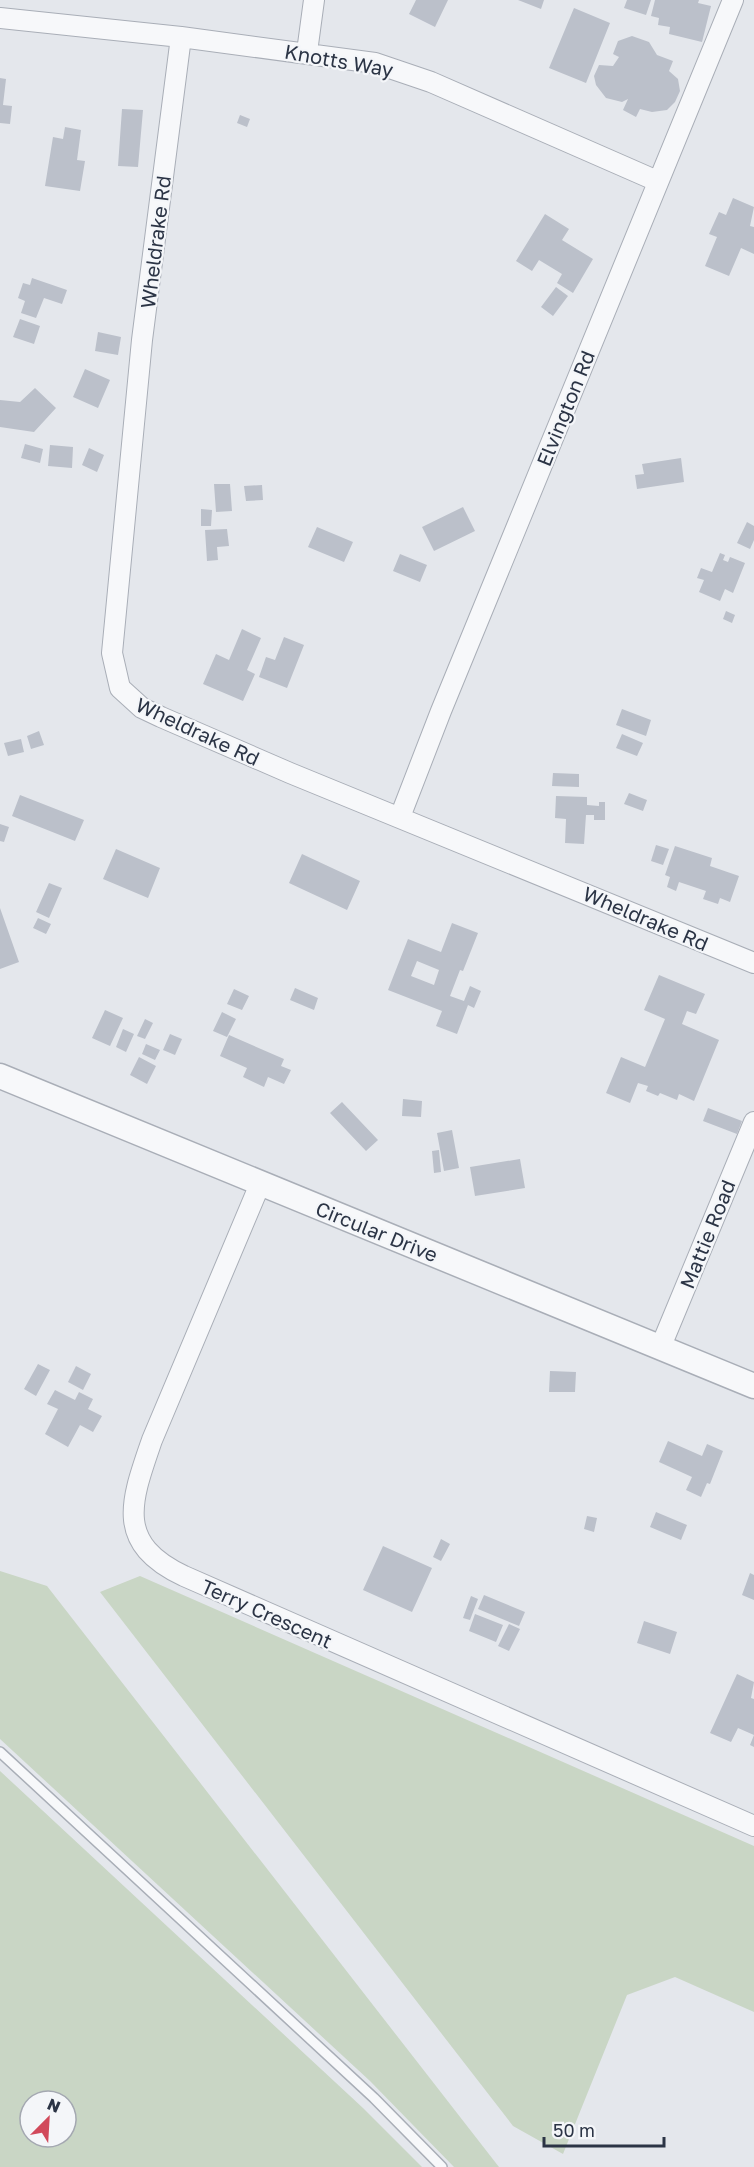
<svg xmlns="http://www.w3.org/2000/svg" width="754" height="2167" viewBox="0 0 754 2167" font-family="'Golos Text',sans-serif">
<rect width="100%" height="100%" fill="#e4e7ec"/>
<!-- green -->
<path fill="#c9d6c5" fill-rule="evenodd" d="M 0,1571 L 47,1586 L 499,2167 L 454,2167 L 370,2081 L 0,1739 Z
M 140,1576 L 754,1846 L 754,2012 L 675,1977 L 627,1995 L 563,2154 L 513,2126 L 100,1592 Z
M 0,1771 L 363,2108 L 422,2167 L 0,2167 ZM 30,2101 L 66,2101 L 66,2137 L 30,2137 Z"/>
<!-- building -->
<path fill="#bbc0ca" fill-rule="evenodd" d="M 416,0 L 448,0 L 435,27 L 409,14 Z
M 518,0 L 544,0 L 541,9 Z
M 627,0 L 651,0 L 646,15 L 624,8 Z
M 655,0 L 699,0 L 698,3 L 711,6 L 702,42 L 669,34 L 670,27 L 658,25 L 659,18 L 651,16 Z
M 574,8 L 610,23 L 586,83 L 549,68 Z
M 632,36 L 649,42 L 657,55 L 673,61 L 669,71 L 678,79 L 680,91 L 675,102 L 667,110 L 652,112 L 640,109 L 636,117 L 623,110 L 628,99 L 622,102 L 606,98 L 596,85 L 594,76 L 599,65 L 613,66 L 619,57 L 613,54 L 618,41 Z
M 0,78 L 6,79 L 3,105 L 12,106 L 10,124 L 0,123 Z
M 122,109 L 143,110 L 138,167 L 118,166 Z
M 240,115 L 250,119 L 247,127 L 237,123 Z
M 65,127 L 81,130 L 77,160 L 85,161 L 80,191 L 45,186 L 53,137 L 63,139 Z
M 733,198 L 754,207 L 750,226 L 754,227 L 754,254 L 741,248 L 729,276 L 705,266 L 717,237 L 709,234 L 719,212 L 726,215 Z
M 545,214 L 569,229 L 562,240 L 593,259 L 573,293 L 557,283 L 562,274 L 539,260 L 532,271 L 516,261 Z
M 32,278 L 67,290 L 62,304 L 44,298 L 36,318 L 21,313 L 25,301 L 18,298 L 23,283 L 30,285 Z
M 556,287 L 568,296 L 553,316 L 541,307 Z
M 20,319 L 40,326 L 34,344 L 13,337 Z
M 98,332 L 121,337 L 118,355 L 95,351 Z
M 85,369 L 110,380 L 98,408 L 73,397 Z
M 35,388 L 56,408 L 34,432 L 0,427 L 0,400 L 20,402 Z
M 25,444 L 43,449 L 40,463 L 21,458 Z
M 50,445 L 73,447 L 72,468 L 48,466 Z
M 89,448 L 104,455 L 97,472 L 82,465 Z
M 681,458 L 684,482 L 637,489 L 635,475 L 644,474 L 642,464 Z
M 214,484 L 230,484 L 232,511 L 216,512 Z
M 262,485 L 263,500 L 246,501 L 244,486 Z
M 463,507 L 475,531 L 434,551 L 422,527 Z
M 201,509 L 212,510 L 211,526 L 201,526 Z
M 747,522 L 754,526 L 754,540 L 750,549 L 737,543 Z
M 317,527 L 353,542 L 344,562 L 308,547 Z
M 227,529 L 229,546 L 217,547 L 218,560 L 207,561 L 205,530 Z
M 720,553 L 725,555 L 723,560 L 728,562 L 730,557 L 745,563 L 733,593 L 725,589 L 720,601 L 699,592 L 704,580 L 697,578 L 701,568 L 712,572 Z
M 400,554 L 427,565 L 420,582 L 393,571 Z
M 726,611 L 735,615 L 732,623 L 723,619 Z
M 242,629 L 261,638 L 247,670 L 255,674 L 243,701 L 203,684 L 216,654 L 229,660 Z
M 284,637 L 304,645 L 287,688 L 259,677 L 266,657 L 275,660 Z
M 622,709 L 651,720 L 646,736 L 616,725 Z
M 39,731 L 44,745 L 31,749 L 27,736 Z
M 622,734 L 643,743 L 637,756 L 616,748 Z
M 21,739 L 24,752 L 8,756 L 4,743 Z
M 553,773 L 579,774 L 579,787 L 552,786 Z
M 629,793 L 647,800 L 643,811 L 624,804 Z
M 20,795 L 84,820 L 75,841 L 12,816 Z
M 556,796 L 587,797 L 587,805 L 599,806 L 599,802 L 605,802 L 605,820 L 594,820 L 594,815 L 586,815 L 584,844 L 565,843 L 566,819 L 555,818 Z
M 0,824 L 9,827 L 4,842 L 0,841 Z
M 656,845 L 669,849 L 663,865 L 651,861 Z
M 675,846 L 712,858 L 710,866 L 739,876 L 730,902 L 720,898 L 718,904 L 703,899 L 706,891 L 679,882 L 676,891 L 667,887 L 670,877 L 665,875 Z
M 116,849 L 160,868 L 148,898 L 103,879 Z
M 302,854 L 360,881 L 347,910 L 289,883 Z
M 49,883 L 62,888 L 49,918 L 36,912 Z
M 0,908 L 19,962 L 0,969 Z
M 38,918 L 51,924 L 46,934 L 33,928 Z
M 452,923 L 478,933 L 463,971 L 460,970 L 450,996 L 464,1001 L 470,986 L 481,991 L 474,1008 L 468,1005 L 457,1034 L 436,1026 L 442,1011 L 388,990 L 408,939 L 441,952 ZM 417,961 L 439,970 L 434,985 L 411,976 Z
M 659,975 L 705,994 L 696,1014 L 687,1011 L 682,1024 L 719,1040 L 694,1101 L 679,1094 L 677,1100 L 660,1093 L 658,1096 L 646,1091 L 648,1086 L 638,1083 L 630,1103 L 606,1093 L 621,1057 L 645,1067 L 665,1019 L 644,1010 Z
M 295,988 L 318,998 L 314,1010 L 290,1000 Z
M 234,989 L 249,996 L 242,1010 L 227,1004 Z
M 105,1010 L 123,1018 L 110,1046 L 92,1038 Z
M 222,1012 L 236,1019 L 227,1037 L 213,1031 Z
M 145,1019 L 153,1023 L 145,1039 L 137,1036 Z
M 123,1029 L 134,1034 L 126,1052 L 116,1047 Z
M 170,1034 L 182,1039 L 175,1055 L 163,1050 Z
M 229,1035 L 284,1059 L 281,1066 L 291,1070 L 284,1084 L 268,1077 L 264,1087 L 243,1077 L 247,1068 L 220,1056 Z
M 146,1044 L 160,1050 L 155,1060 L 142,1054 Z
M 139,1057 L 156,1066 L 147,1084 L 130,1075 Z
M 403,1099 L 422,1101 L 421,1117 L 402,1116 Z
M 342,1102 L 378,1140 L 366,1151 L 330,1113 Z
M 708,1108 L 742,1121 L 737,1134 L 703,1121 Z
M 452,1130 L 459,1168 L 444,1171 L 437,1133 Z
M 439,1150 L 441,1172 L 434,1173 L 432,1151 Z
M 520,1159 L 525,1188 L 475,1196 L 470,1167 Z
M 38,1364 L 50,1370 L 36,1396 L 24,1389 Z
M 76,1366 L 91,1374 L 83,1390 L 68,1382 Z
M 550,1371 L 576,1372 L 575,1392 L 549,1392 Z
M 55,1390 L 75,1400 L 79,1392 L 93,1399 L 88,1409 L 102,1416 L 93,1432 L 80,1425 L 68,1447 L 45,1434 L 58,1409 L 47,1404 Z
M 668,1441 L 702,1456 L 707,1444 L 723,1451 L 710,1484 L 707,1483 L 701,1497 L 686,1490 L 692,1477 L 659,1462 Z
M 656,1512 L 687,1525 L 681,1540 L 650,1527 Z
M 587,1516 L 597,1518 L 594,1532 L 584,1529 Z
M 441,1539 L 450,1544 L 441,1561 L 433,1557 Z
M 383,1546 L 432,1568 L 412,1612 L 363,1590 Z
M 750,1573 L 754,1575 L 754,1600 L 742,1595 Z
M 484,1595 L 525,1612 L 519,1626 L 478,1609 Z
M 471,1596 L 478,1599 L 470,1620 L 463,1618 Z
M 475,1614 L 503,1625 L 496,1642 L 469,1631 Z
M 644,1621 L 677,1632 L 670,1654 L 637,1643 Z
M 509,1624 L 520,1629 L 509,1651 L 498,1646 Z
M 737,1674 L 754,1682 L 751,1698 L 754,1699 L 754,1747 L 750,1745 L 754,1735 L 738,1728 L 731,1742 L 710,1733 Z"/>
<g fill="none" stroke-linecap="round" stroke-linejoin="round">
<defs>
<path id="service" d="M 0,1752 L 374,2098 L 442,2167"/>
<path id="minor" d="M 0,18 L 181,37 L 375,63 L 431,82 L 657,181
M 181,37 L 142,340 L 112,653 L 120,688 L 142,708 L 161,717 L 290,773 L 754,963
M 307,52 L 314,0
M 400,817 L 441,711 L 733,0
M 260,1184 L 152,1440 C 131,1501 114,1543 184,1576 L 754,1826
M 661,1346 L 754,1122"/>
<path id="tertiary" d="M 0,1076 L 754,1386"/>
</defs>
<!-- service casing -->
<use href="#service" stroke="#a9aeb7" stroke-width="12"/>
<!-- minor casing -->
<use href="#minor" stroke="#a9aeb7" stroke-width="22"/>
<!-- tertiary casing -->
<use href="#tertiary" stroke="#a9aeb7" stroke-width="27"/>
<!-- service -->
<use href="#service" stroke="#f7f8fa" stroke-width="9"/>
<!-- minor -->
<use href="#minor" stroke="#f7f8fa" stroke-width="20"/>
<!-- tertiary -->
<use href="#tertiary" stroke="#f7f8fa" stroke-width="24"/>
</g>
<g text-anchor="middle" dominant-baseline="central" stroke-width="4.5" stroke-linejoin="round" paint-order="stroke">
<!-- street labels -->
<g font-size="20" fill="#2b3445" stroke="#f4f6f9">
<text transform="translate(339 60) rotate(10)">Knotts Way</text>
<text transform="translate(155 242) rotate(-83)">Wheldrake Rd</text>
<text transform="translate(565 408) rotate(-68)">Elvington Rd</text>
<text transform="translate(198 731) rotate(25)">Wheldrake Rd</text>
<text transform="translate(646 918) rotate(23)">Wheldrake Rd</text>
<text transform="translate(377 1231) rotate(22)">Circular Drive</text>
<text transform="translate(707 1234) rotate(-68)">Mattie Road</text>
<text transform="translate(267 1613) rotate(24)">Terry Crescent</text>
</g>
</g>
<!-- north arrow -->
<g transform="translate(48 2119) rotate(24)"><circle r="28" fill="#f4f6f9" stroke="#a4a8b1" stroke-width="1.5"/>
<path d="M0-4.5L10 22L0 15L-10 22Z" fill="#d1495b"/>
<text y="-9" font-size="16" font-weight="bold" text-anchor="middle" fill="#2b3445">N</text>
</g>
<!-- scale -->
<path d="M544 2137v9h120v-9" fill="none" stroke="#2b3445" stroke-width="3"/>
<text x="553" y="2137" font-size="18" fill="#2b3445" stroke="#f4f6f9" stroke-width="4.5" paint-order="stroke">50 m</text>
</svg>
